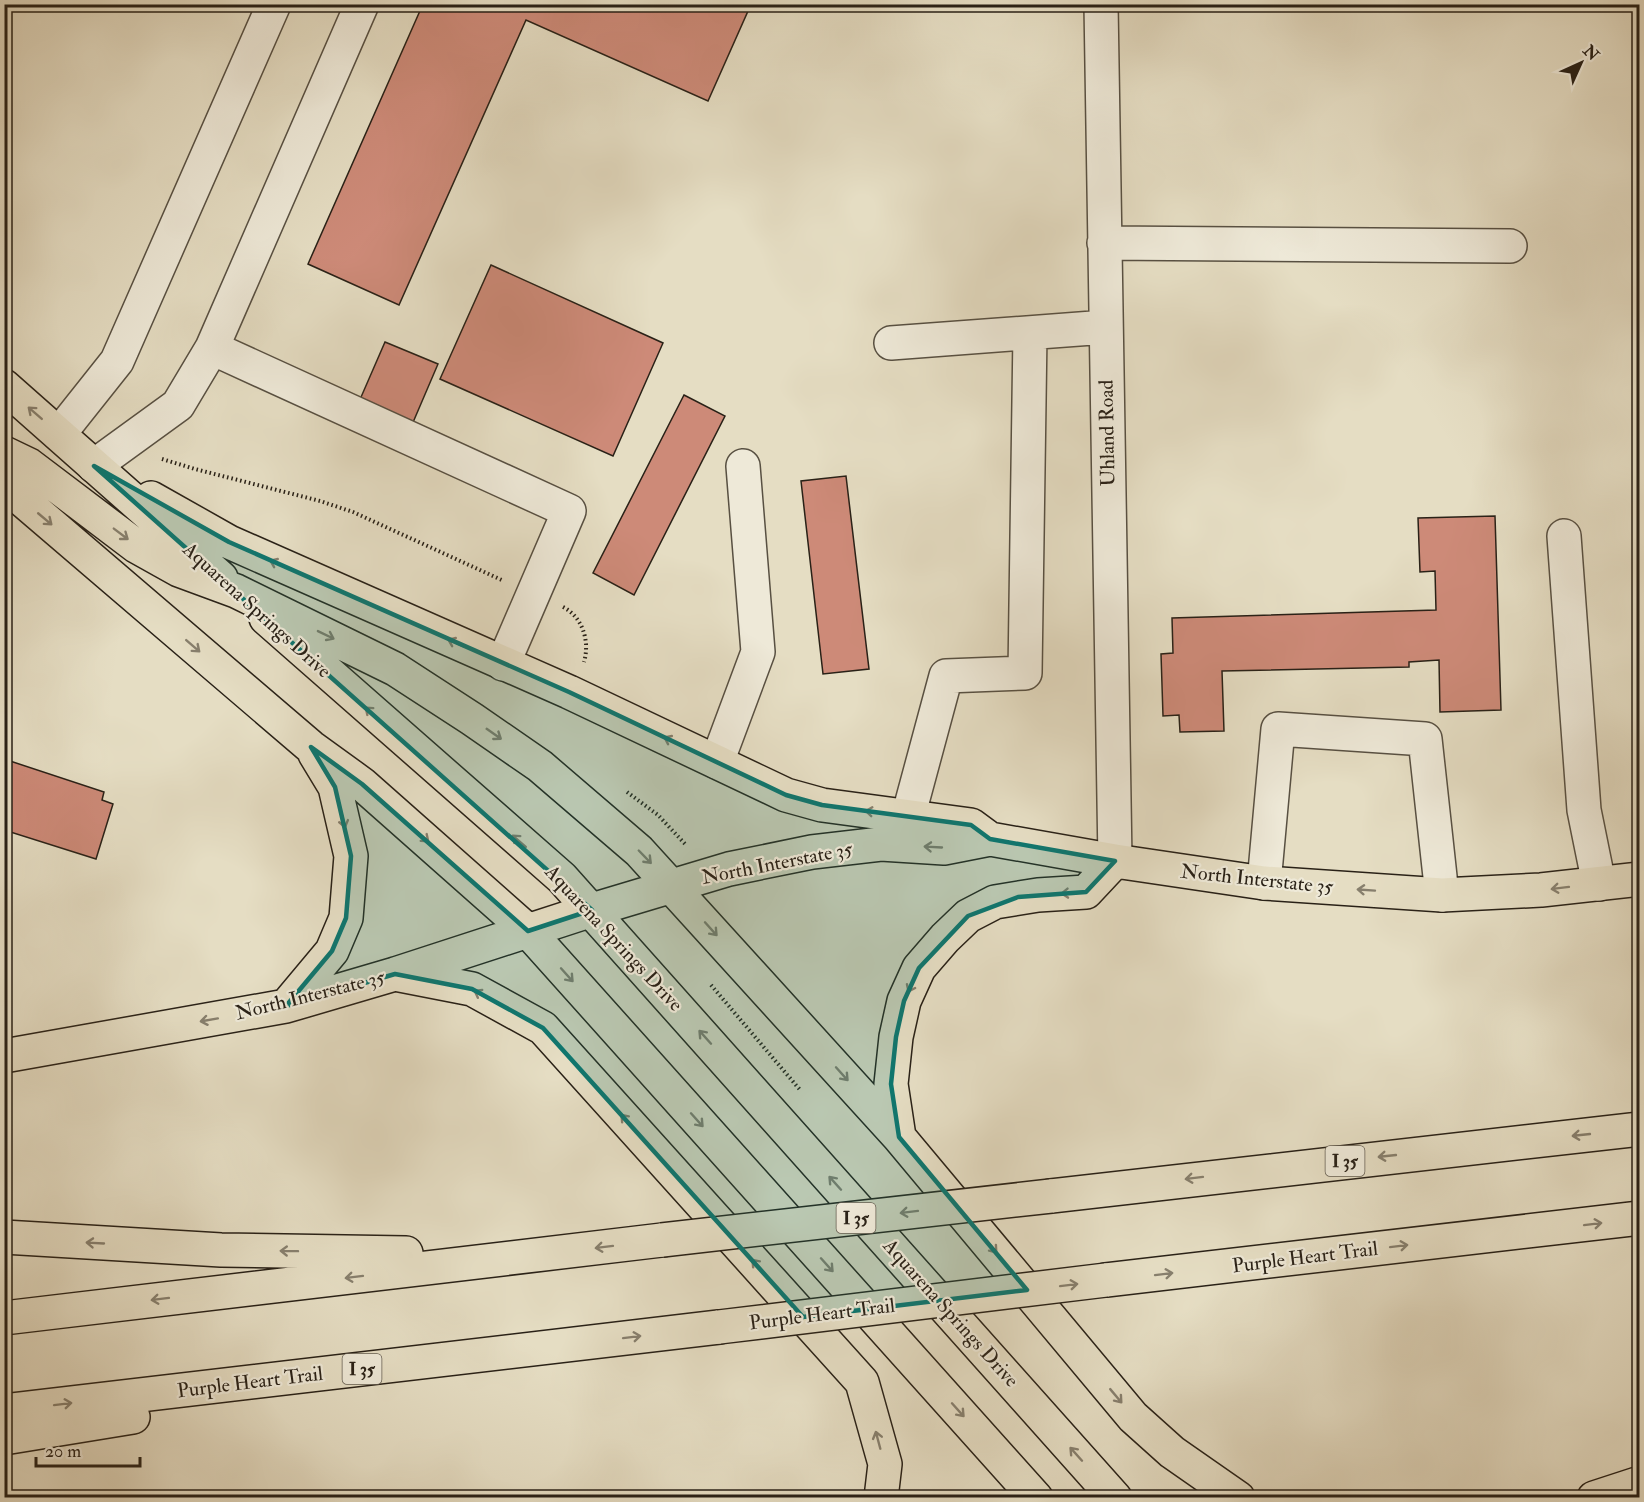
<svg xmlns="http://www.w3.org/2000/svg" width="1644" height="1502" viewBox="0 0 1644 1502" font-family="'IM FELL Double Pica',serif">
<rect width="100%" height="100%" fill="#e5ddc3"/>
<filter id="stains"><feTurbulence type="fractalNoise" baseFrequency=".00333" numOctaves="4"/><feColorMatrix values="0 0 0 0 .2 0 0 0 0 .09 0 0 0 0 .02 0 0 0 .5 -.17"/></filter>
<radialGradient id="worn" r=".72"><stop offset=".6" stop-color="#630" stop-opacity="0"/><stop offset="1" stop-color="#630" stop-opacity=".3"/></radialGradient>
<!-- building -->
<path fill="#cd8a78" stroke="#292117" stroke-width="1.5" d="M 423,4 L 734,4 L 748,11 L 708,101 L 526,20 L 399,305 L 308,264 Z
M 491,265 L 663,343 L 613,456 L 440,379 Z
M 385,342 L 438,364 L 411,427 L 358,404 Z
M 684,395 L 725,416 L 634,595 L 593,573 Z
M 846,476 L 869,669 L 823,674 L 801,481 Z
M 1495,516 L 1501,710 L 1440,712 L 1439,660 L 1409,662 L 1409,667 L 1222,671 L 1224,731 L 1180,732 L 1179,715 L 1163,716 L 1161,654 L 1173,653 L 1172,618 L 1436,610 L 1435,571 L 1420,572 L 1418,518 Z
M 4,759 L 104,792 L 102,800 L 113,804 L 96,859 L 4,830 Z"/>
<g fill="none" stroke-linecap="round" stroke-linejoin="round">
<defs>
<path id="minor" d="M 1101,4 L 1115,861
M 1104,243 L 1510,246
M 891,343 L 1106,327
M 212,348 L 362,4
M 59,434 L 117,361 L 274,4
M 94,466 L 178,405 L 212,348 L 569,511 L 503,664
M 1564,536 L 1584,810 L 1599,884
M 717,762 L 758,652 L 743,466
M 908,817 L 946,676 L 1025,673 L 1030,333
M 1264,883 L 1278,729 L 1425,739 L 1442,895"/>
<path id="major" d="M 4,386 L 221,578
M 4,453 L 29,465 L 136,546 L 179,570 L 236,591 L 395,669 L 472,719 L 540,766 L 639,851 L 899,1137 L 1133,1417 L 1172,1452 L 1238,1498
M 4,478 L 19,497 L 311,747 L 362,784 L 528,931 L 1036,1498
M 151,498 L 229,542 L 569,692 L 786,795 L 822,805 L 971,825 L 990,839
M 266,618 L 562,878 L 1115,1498
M 395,974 L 472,989 L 543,1028 L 862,1382 L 885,1464 L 881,1498
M 286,1006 L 332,951 L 346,918 L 351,856 L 335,787 L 315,754
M 4,1056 L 286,1006 L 395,974 L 592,910 L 729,869 L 812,852 L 881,844 L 944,848 L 990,839 L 1115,861 L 1264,883 L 1442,895 L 1541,890 L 1640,879
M 899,1137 L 891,1084 L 896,1037 L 904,1001 L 919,968 L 945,938 L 968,916 L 995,902 L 1038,895 L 1086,892 L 1115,861
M 1594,1498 L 1640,1483"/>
<path id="highway" d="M 1051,1196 L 1640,1129
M 4,1237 L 221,1250 L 406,1253
M 1106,1280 L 1640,1218
M 4,1318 L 662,1240
M 4,1411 L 719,1327
M 4,1438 L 133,1417"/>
</defs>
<!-- minor casing -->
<use href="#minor" stroke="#585042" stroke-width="36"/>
<!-- major casing -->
<use href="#major" stroke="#292117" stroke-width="36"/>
<!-- highway casing -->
<use href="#highway" stroke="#292117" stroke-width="36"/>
<!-- path -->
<path stroke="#292117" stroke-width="4" stroke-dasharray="1.5 3" stroke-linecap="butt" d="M 162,459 L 195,469 L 320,501 L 353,512 L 504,581
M 563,607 C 583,617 590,642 584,662
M 627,792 L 658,815 L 686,845
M 711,985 L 801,1091"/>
<!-- minor -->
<use href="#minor" stroke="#eee9d8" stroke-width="33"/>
<!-- major -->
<use href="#major" stroke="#e5ddc3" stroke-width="33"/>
<!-- highway -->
<use href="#highway" stroke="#e5ddc3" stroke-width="33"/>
<defs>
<path id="highway-bridge" d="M 662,1240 L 1051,1196
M 719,1327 L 1106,1280"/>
</defs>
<!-- highway-bridge casing -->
<use href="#highway-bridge" stroke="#292117" stroke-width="36" stroke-linecap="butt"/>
<!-- highway-bridge -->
<use href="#highway-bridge" stroke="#e5ddc3" stroke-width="33"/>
</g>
<!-- one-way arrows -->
<defs><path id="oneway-shaft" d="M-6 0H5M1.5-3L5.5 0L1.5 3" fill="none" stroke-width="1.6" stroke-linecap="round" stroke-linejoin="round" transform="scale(1.5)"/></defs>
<g stroke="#877f6d">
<use href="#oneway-shaft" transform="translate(35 413) rotate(-139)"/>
<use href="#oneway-shaft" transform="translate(45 519) rotate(40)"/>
<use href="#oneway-shaft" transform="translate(121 534) rotate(37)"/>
<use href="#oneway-shaft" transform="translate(278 564) rotate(-156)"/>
<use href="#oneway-shaft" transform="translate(326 635) rotate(26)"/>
<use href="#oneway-shaft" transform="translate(456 643) rotate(-156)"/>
<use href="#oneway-shaft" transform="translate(193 646) rotate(41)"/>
<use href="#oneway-shaft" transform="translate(372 713) rotate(-139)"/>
<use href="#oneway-shaft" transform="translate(494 734) rotate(35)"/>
<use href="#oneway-shaft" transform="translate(672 741) rotate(-155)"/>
<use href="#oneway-shaft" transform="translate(874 812) rotate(-173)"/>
<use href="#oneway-shaft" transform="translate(343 819) rotate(76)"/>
<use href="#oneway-shaft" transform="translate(422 836) rotate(41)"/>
<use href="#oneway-shaft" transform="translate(519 841) rotate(-139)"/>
<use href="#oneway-shaft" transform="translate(933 847) rotate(-177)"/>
<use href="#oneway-shaft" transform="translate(645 857) rotate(46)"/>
<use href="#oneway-shaft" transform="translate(1560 888) rotate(173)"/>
<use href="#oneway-shaft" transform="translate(1366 890) rotate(-176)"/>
<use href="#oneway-shaft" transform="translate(1070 893) rotate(177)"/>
<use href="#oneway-shaft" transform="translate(711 929) rotate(48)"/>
<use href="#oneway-shaft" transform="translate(567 975) rotate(48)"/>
<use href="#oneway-shaft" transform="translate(912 984) rotate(115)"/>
<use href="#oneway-shaft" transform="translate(482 995) rotate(-151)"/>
<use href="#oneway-shaft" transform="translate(209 1020) rotate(170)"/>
<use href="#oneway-shaft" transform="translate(705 1037) rotate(-132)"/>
<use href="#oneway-shaft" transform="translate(842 1074) rotate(48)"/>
<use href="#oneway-shaft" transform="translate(697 1120) rotate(48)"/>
<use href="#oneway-shaft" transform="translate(627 1121) rotate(-132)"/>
<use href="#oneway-shaft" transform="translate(1581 1135) rotate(174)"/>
<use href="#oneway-shaft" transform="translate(1387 1156) rotate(174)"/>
<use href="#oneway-shaft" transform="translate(1194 1178) rotate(173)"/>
<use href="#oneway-shaft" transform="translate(835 1183) rotate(-132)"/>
<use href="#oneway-shaft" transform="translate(909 1212) rotate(173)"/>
<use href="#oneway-shaft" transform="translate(1593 1224) rotate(-7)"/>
<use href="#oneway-shaft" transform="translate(95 1243) rotate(-177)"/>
<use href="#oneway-shaft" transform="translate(991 1246) rotate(50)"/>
<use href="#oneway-shaft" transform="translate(1399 1246) rotate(-7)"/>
<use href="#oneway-shaft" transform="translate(604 1247) rotate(173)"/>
<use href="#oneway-shaft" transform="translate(289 1251) rotate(-179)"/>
<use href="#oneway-shaft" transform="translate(827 1265) rotate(48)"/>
<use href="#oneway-shaft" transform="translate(758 1266) rotate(-132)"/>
<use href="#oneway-shaft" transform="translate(1164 1274) rotate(-7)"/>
<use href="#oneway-shaft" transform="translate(354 1277) rotate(173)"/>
<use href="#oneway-shaft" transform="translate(1069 1285) rotate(-7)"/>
<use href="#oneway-shaft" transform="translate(160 1299) rotate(173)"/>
<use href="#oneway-shaft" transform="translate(632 1337) rotate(-7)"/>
<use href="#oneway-shaft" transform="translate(1116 1396) rotate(50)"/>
<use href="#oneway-shaft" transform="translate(63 1404) rotate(-7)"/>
<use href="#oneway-shaft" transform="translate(958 1410) rotate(48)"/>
<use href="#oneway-shaft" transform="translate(878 1440) rotate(-105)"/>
<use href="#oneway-shaft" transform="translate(1076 1454) rotate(-132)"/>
</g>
<!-- marked area -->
<path fill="#0f766e" fill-opacity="0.2" stroke="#0f766e" stroke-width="4.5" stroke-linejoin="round" d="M 94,466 L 229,542 L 569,692 L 786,795 L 822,805 L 971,825 L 990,839 L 1115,861 L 1086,892 L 1018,897 L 968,916 L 919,968 L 904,1001 L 896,1037 L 891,1084 L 899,1137 L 1027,1290 L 803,1317 L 543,1028 L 472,989 L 395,974 L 286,1006 L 332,951 L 346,918 L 351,856 L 335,787 L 311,747 L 362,784 L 528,931 L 592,910 Z"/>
<g text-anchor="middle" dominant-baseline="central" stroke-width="4.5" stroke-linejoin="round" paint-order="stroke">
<!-- shield labels -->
<g fill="#eee9d8" stroke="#645d51" stroke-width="1.5">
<rect x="1325.5" y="1146" width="39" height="30" rx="4.5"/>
<rect x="836.5" y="1203" width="39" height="30" rx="4.5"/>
<rect x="342.5" y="1354" width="39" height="30" rx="4.5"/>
</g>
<g font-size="18" font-weight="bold" fill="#292117">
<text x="1345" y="1161">I 35</text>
<text x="856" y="1218">I 35</text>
<text x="362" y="1369">I 35</text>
</g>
<!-- street labels -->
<g font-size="20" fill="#292117" stroke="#eee9d8">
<text transform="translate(1107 433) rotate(-91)">Uhland Road</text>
<text transform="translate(257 610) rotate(42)">Aquarena Springs Drive</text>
<text transform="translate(777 863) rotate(-11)">North Interstate 35</text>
<text transform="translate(1257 879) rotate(6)">North Interstate 35</text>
<text transform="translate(614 938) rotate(47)">Aquarena Springs Drive</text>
<text transform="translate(310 995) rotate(-14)">North Interstate 35</text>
<text transform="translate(1305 1257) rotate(-7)">Purple Heart Trail</text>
<text transform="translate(951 1313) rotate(48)">Aquarena Springs Drive</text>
<text transform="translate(822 1314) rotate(-7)">Purple Heart Trail</text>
<text transform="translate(250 1382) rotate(-7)">Purple Heart Trail</text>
</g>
</g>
<!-- margin -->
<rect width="1644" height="1502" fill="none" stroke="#e5ddc3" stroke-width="24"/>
<rect x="6" y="6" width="1632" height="1490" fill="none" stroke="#292117" stroke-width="3"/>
<rect x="12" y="12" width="1620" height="1478" fill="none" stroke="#292117" stroke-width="1.5"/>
<!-- north arrow -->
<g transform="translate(1581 63) rotate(45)" stroke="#eee9d8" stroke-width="4.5" paint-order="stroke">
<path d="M0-4.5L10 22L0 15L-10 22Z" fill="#292117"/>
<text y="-9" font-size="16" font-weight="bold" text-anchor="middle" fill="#292117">N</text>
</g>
<!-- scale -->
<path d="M36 1457v9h104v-9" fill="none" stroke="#292117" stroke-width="3"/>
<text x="45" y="1457" font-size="18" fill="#292117" stroke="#eee9d8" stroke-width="4.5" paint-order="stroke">20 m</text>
<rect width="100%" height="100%" filter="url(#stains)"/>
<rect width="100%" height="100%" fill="url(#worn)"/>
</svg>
